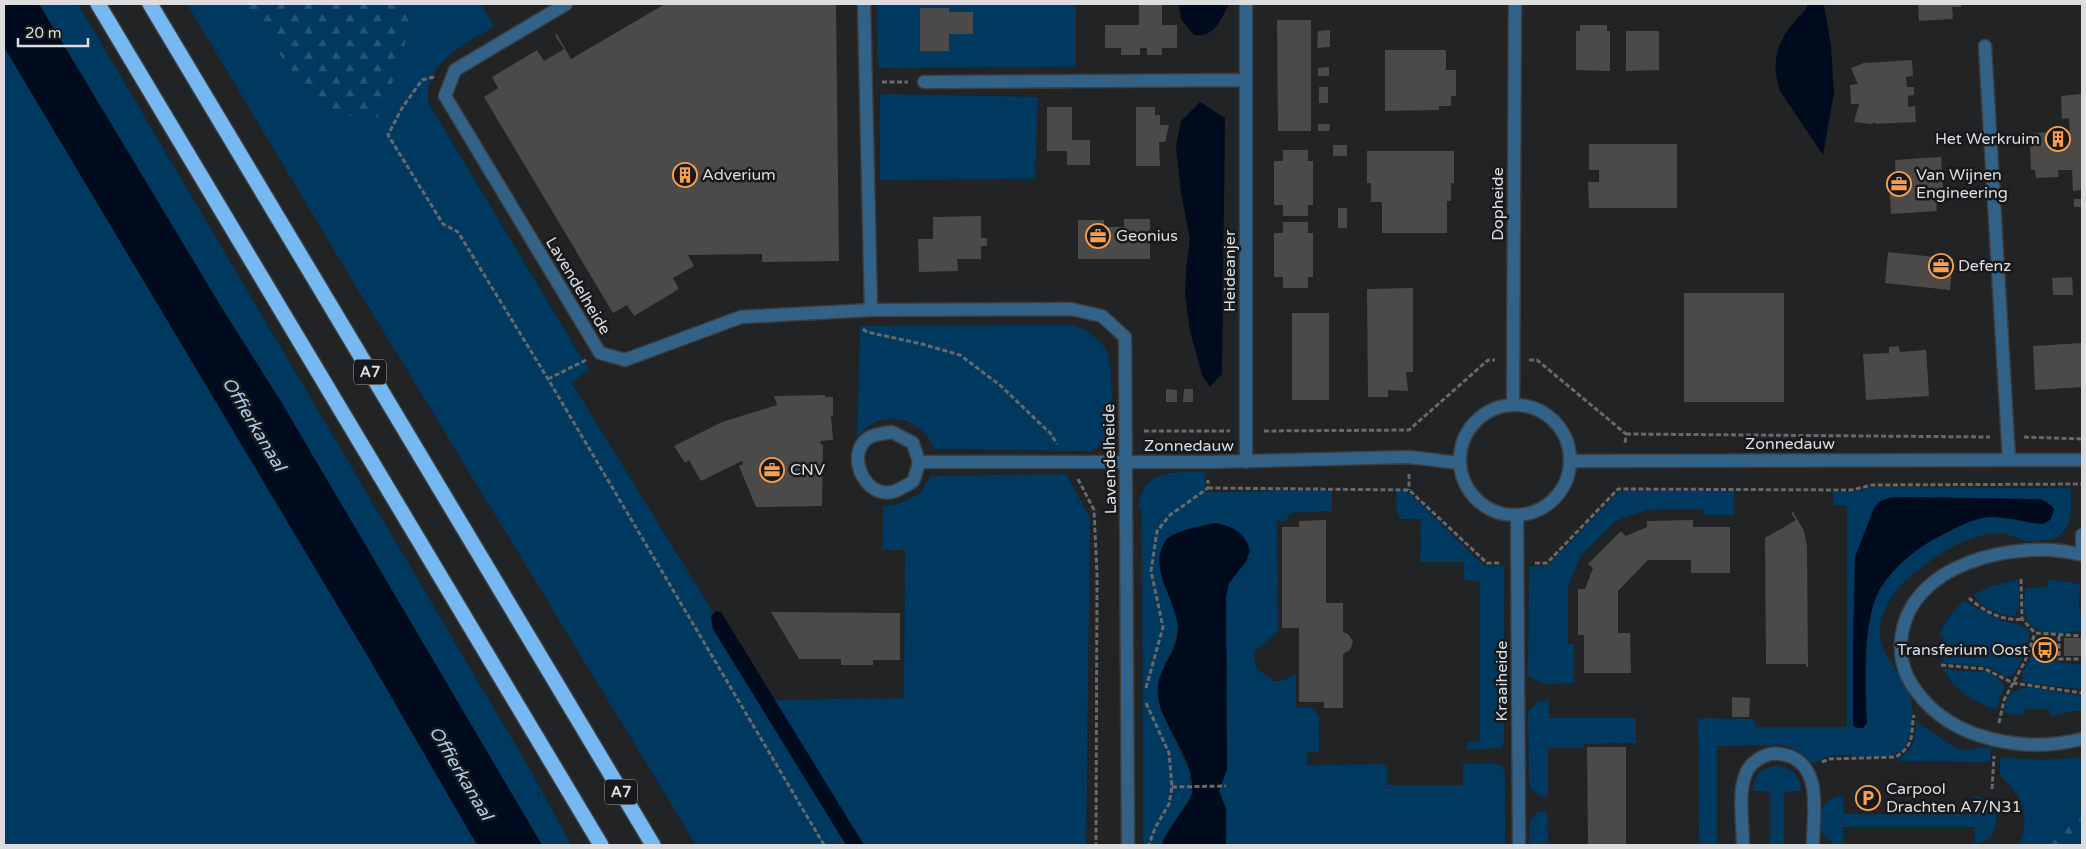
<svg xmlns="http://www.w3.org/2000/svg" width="2086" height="849" viewBox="0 0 2086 849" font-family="'Varela Round',sans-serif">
<defs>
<pattern id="forest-firs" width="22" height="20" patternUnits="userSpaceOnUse" patternTransform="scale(1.25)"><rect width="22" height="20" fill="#00395f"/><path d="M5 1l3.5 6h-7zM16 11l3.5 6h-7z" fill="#255576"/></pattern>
</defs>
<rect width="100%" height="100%" fill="#212324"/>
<!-- green -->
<path fill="#00395f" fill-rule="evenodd" d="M 39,4 L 78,4 L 531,771 L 571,845 L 542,845 L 280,400 L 220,305 Z
M 187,4 L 245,4 L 314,104 L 377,118 C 389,88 417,35 405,4 L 481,4 L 494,27 C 465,44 424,62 428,102 L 589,370 L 571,382 L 713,612 L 711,622 L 713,629 L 846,845 L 696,845 L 354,283 Z
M 877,4 L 1076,4 L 1076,67 L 878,68 Z
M 4,47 L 370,660 L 477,845 L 4,845 Z
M 880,94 L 1038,97 L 1035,179 L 880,180 Z
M 1073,325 C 1085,328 1097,337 1104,347 C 1114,360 1113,416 1109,432 C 1107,441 1099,447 1091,451 L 934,449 C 922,416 878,407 857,438 L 860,326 Z
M 1205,472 L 1206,492 L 1332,490 L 1332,511 L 1291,513 L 1285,521 L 1277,521 L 1278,630 C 1269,646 1247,643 1257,669 L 1274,681 L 1285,680 L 1296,674 L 1296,708 L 1312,708 L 1319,716 L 1319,749 L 1318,752 L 1307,752 L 1307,765 L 1387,764 L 1387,785 L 1463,785 L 1463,764 L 1497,764 L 1502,767 L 1505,773 L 1505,845 L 1226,845 L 1226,809 L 1219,791 L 1227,769 L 1226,597 L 1229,583 L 1249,558 L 1161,576 L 1176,615 L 1178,629 L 1172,651 L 1164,664 L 1160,708 L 1189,770 L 1192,794 L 1167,833 L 1162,845 L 1143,845 L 1142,511 L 1138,508 C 1143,468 1174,472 1205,472 Z
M 1066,474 L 1090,518 L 1086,845 L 864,845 L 774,700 L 904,698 L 905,550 L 882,550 L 883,507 L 897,504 L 919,494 L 931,476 Z
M 1875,487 L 2071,488 C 2071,510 2074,539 2044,540 C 2038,541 2031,542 2025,541 C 2017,539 2008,533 2000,533 C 1967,533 1936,556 1912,575 C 1893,590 1872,622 1883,648 C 1890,664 1903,677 1910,694 C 1915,708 1913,746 1898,753 C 1882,761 1848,753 1830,756 C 1823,757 1818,762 1813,764 C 1804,755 1795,748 1782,745 L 1717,746 L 1717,845 L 1699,845 L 1698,718 L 1755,719 L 1756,727 L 1847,727 L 1847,506 L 1833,505 L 1833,492 L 1851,492 ZM 1900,497 L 2041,499 L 2048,502 L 2043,524 C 2025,523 2008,517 1990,517 C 1973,518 1955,529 1940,536 C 1916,548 1889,570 1877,595 C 1863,624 1865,690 1867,723 L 1853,725 L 1853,648 L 1855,557 L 1874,508 L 1880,501 L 1889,498 Z
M 1396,491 L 1407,491 L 1484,566 L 1504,566 L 1504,743 L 1501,748 L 1467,750 L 1467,742 L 1480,741 L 1480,581 L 1464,580 L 1464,562 L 1420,562 L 1421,519 L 1402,519 L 1397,515 Z
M 1620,491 L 1734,491 L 1734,515 L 1704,515 L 1704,509 L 1646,510 L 1616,521 L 1581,556 L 1568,587 L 1568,644 L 1574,644 L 1574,683 L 1543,684 L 1528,676 L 1529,566 L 1547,566 Z
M 2018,579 C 2019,590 2021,607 2015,616 C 2000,616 1982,608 1973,595 L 1989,587 Z
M 2048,579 L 2080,584 L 2079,608 L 2082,617 L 2081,631 C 2064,634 2030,637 2025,615 C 2023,607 2025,596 2025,588 L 2048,587 Z
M 1964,601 L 2002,621 L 2022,625 L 2028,630 C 2033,640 2019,668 2012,676 L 2006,677 L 1989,667 L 1943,663 L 1943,637 L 1939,636 C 1944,622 1952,610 1964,601 Z
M 2040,638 L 2046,638 C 2056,646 2050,654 2056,662 L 2082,665 L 2082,689 L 2025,683 L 2023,681 L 2022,673 L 2031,656 L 2034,645 Z
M 1943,668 L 1960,671 L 1989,672 L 2002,682 L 2004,688 L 1996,710 C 1975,702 1952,690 1943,668 Z
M 2029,687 L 2082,696 L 2082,710 L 2050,716 L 2049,709 L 2024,709 L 2024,716 L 2004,713 C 2006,695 2012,689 2029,687 Z
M 1549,700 L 1549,718 L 1636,718 L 1636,743 L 1584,744 L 1583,748 L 1548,748 L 1548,797 C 1539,796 1531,794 1529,783 L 1528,711 L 1538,702 Z
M 1916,721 L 1954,747 L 1962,750 L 1991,747 L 1990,762 L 1899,761 L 1899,758 C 1917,748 1913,738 1916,721 Z
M 2000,757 L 2042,760 L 2082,757 C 2082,778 2086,809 2070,826 C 2063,833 2055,837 2050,845 L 2018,845 C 2022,840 2023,834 2024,827 C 2027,800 2016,794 2000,775 Z
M 1777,766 C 1792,767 1801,776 1801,791 L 1784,792 L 1784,845 L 1770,845 L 1770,792 L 1753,791 C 1753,775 1761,768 1777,766 Z
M 1838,796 L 1843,796 L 1844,814 L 1975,814 L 1975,796 C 2004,800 2004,839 1975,844 L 1974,827 L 1843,827 L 1843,845 C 1813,843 1811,805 1838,796 Z
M 1547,811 L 1548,845 L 1529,845 L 1529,821 L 1538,812 Z"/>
<!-- forest -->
<path fill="url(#forest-firs)" d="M 245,4 L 405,4 C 417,35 389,88 378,118 L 341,115 L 314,104 Z
M 2082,804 L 2082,839 L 2079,845 L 2050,845 L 2059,832 L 2071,825 Z"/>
<!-- water -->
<path fill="#000c1e" d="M 4,4 L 39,4 L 220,305 L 280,400 L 542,845 L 477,845 L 370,660 L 4,47 Z
M 1179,4 L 1228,4 L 1228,6 C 1220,21 1214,38 1194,35 L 1181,19 Z
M 1808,4 L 1824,4 L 1831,46 L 1834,93 L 1823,155 L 1780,91 C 1771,65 1776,43 1794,22 C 1799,16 1805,12 1808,4 Z
M 1200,102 L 1225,118 L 1222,374 L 1210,387 L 1202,375 L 1190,331 L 1185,295 L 1186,271 L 1190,239 L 1181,193 L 1176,147 L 1181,121 Z
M 1900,497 L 2041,499 L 2052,506 L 2054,510 L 2050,520 L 2043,524 C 2025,523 2008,516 1990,517 C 1973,518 1955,528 1940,536 C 1916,548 1889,570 1877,595 C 1863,624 1865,690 1867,723 L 1863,728 L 1856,728 L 1853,725 L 1853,648 L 1855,557 L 1874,508 L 1881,501 L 1889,498 Z
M 1215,523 C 1233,526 1246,533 1250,551 L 1245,563 L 1229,583 L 1226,597 L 1227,769 L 1219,791 L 1226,809 L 1226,845 L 1162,845 C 1166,829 1191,803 1192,793 C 1195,762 1171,737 1161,709 C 1148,672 1177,660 1178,630 C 1178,601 1148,571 1164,543 C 1171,530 1202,526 1215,523 Z
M 716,611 L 721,612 L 864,845 L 846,845 L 713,629 L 711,616 Z"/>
<!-- building -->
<path fill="#4c4a48" d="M 665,4 L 836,4 L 839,261 L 762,262 L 762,254 L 688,255 L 694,266 L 673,278 L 679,289 L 634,316 L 627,305 L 613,313 L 484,97 L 498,88 L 492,77 L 537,50 L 544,61 L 564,49 L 556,37 L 556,33 L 571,59 Z
M 1139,4 L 1162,4 L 1162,25 L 1177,25 L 1177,48 L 1162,48 L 1162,55 L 1147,55 L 1147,48 L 1140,48 L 1140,55 L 1121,55 L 1121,48 L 1105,48 L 1105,25 L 1139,25 Z
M 1918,4 L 1961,4 L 1961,7 L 1952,7 L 1953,19 L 1919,21 Z
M 920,8 L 949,8 L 949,12 L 973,12 L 973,34 L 949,34 L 949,51 L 920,51 Z
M 1277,20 L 1311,20 L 1311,131 L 1278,131 Z
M 1580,25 L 1607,25 L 1607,31 L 1610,31 L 1610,71 L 1576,70 L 1576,31 L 1580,31 Z
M 1330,30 L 1330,47 L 1317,48 L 1318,31 Z
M 1626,31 L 1659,31 L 1659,70 L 1626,71 Z
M 1385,50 L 1446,50 L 1446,70 L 1456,70 L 1456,96 L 1451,96 L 1451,106 L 1439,106 L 1439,110 L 1385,111 Z
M 1912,60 L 1913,76 L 1906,77 L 1907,87 L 1914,87 L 1914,95 L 1908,96 L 1908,107 L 1915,106 L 1916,122 L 1875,124 L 1875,122 L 1871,124 L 1854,122 L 1859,104 L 1851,104 L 1850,85 L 1858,84 L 1851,68 L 1864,63 Z
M 1329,67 L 1329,76 L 1318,76 L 1318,68 Z
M 1319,87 L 1328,87 L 1328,103 L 1319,103 Z
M 2082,94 L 2082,190 L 2073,191 L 2072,170 L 2058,170 L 2059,177 L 2036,178 L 2035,170 L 2031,170 L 2030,146 L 2034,146 L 2034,133 L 2070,131 L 2069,118 L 2062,119 L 2061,96 Z
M 1047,107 L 1072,107 L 1072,140 L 1090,140 L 1090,165 L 1067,165 L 1067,151 L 1047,151 Z
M 1136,107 L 1155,107 L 1155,115 L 1160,115 L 1160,125 L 1169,125 L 1165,142 L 1159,142 L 1160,166 L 1136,166 Z
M 1318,124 L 1330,124 L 1329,131 L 1318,131 Z
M 1589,144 L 1677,144 L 1677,208 L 1589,208 L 1588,182 L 1599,182 L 1599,170 L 1589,170 Z
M 1333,145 L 1347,145 L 1347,156 L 1333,156 Z
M 1283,150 L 1308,150 L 1308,161 L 1313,161 L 1313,205 L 1308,205 L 1308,216 L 1283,216 L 1283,205 L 1274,205 L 1274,161 L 1283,161 Z
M 1367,151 L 1454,151 L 1454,183 L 1451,183 L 1451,201 L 1447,201 L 1447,233 L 1382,233 L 1382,202 L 1371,202 L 1371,183 L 1367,183 Z
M 1941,157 L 1943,188 L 1935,189 L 1937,211 L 1891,214 L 1889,183 L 1896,182 L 1895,160 Z
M 2074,199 L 2082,199 L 2082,207 L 2074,207 Z
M 1338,208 L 1347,208 L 1347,228 L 1338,228 Z
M 981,216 L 981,238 L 987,238 L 987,246 L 981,246 L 981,259 L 957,259 L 958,271 L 919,272 L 918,239 L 933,239 L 933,217 Z
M 1124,219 L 1150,219 L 1150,259 L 1078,259 L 1078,220 L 1104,220 L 1104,227 L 1124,227 Z
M 1283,222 L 1308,222 L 1308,233 L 1313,233 L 1313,277 L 1308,277 L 1308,288 L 1283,288 L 1283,277 L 1274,277 L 1274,233 L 1283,233 Z
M 1888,252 L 1953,259 L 1950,290 L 1885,283 Z
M 2072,277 L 2073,295 L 2053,295 L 2052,278 Z
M 1413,288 L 1413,372 L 1406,372 L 1408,391 L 1388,390 L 1388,397 L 1368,397 L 1367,289 Z
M 1684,293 L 1784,293 L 1784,402 L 1684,402 Z
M 1292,313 L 1329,313 L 1329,400 L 1292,400 Z
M 2082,343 L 2082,387 L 2035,390 L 2033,346 Z
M 1899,346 L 1900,352 L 1926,350 L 1929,396 L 1866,400 L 1863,354 L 1889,353 L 1889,347 Z
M 1166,389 L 1177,390 L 1177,402 L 1166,402 Z
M 1184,389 L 1193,389 L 1193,402 L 1183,402 Z
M 825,395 L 825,397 L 833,397 L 833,416 L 831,416 L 833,440 L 820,441 L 821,445 L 823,444 L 822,506 L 756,507 L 739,466 L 743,464 L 742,461 L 701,481 L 689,460 L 685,463 L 674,446 L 722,422 L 777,405 L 774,396 Z
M 1793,512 L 1804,531 L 1807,547 L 1808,667 L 1806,667 L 1806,664 L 1766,664 L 1765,538 L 1796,520 L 1791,513 Z
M 1326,520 L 1326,603 L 1343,603 L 1343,632 L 1348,634 L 1353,641 L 1350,650 L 1343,654 L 1343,708 L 1324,708 L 1324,702 L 1299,702 L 1299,628 L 1282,628 L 1282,527 L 1299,527 L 1299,521 Z
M 1693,520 L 1693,527 L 1730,527 L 1730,573 L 1691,573 L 1691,560 L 1648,560 L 1618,591 L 1618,633 L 1630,633 L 1631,673 L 1584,673 L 1584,635 L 1578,635 L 1578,589 L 1585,589 L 1593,568 L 1588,564 L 1621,531 L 1626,536 L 1647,527 L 1647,521 Z
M 771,612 L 900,613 L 900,660 L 873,660 L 873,665 L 841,665 L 841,659 L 799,659 Z
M 2064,638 L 2082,638 L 2082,656 L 2064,656 Z
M 1732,697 L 1750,698 L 1749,717 L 1732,717 Z
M 1587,747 L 1626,747 L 1626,845 L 1588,845 Z"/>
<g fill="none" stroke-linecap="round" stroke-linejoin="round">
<defs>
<path id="minor" d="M 566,4 L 455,70 L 445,96 L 600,353 L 625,360 L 741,317 L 871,310 L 1071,309 L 1102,316 L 1125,337 L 1128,845
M 864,4 L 871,310
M 1246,4 L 1246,462
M 1985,46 L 2009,460
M 924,82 L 1246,80
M 1513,404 L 1515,4
M1460 460a55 55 0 1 1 110 0a55 55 0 1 1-110 0Z
M 1571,461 L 2082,460
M 919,462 L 913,443 L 892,432 C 885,433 878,434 872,436 C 840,450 868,511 903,487 C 906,486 911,483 913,481 C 916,476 917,468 919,462 L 1208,462 L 1409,457 L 1459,463
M 1517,516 L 1519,845
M 2082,555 C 2019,538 1905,562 1901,643 C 1900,661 1906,678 1917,692 C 1953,741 2026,753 2082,739
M 2082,555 L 2082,535
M 1743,845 C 1743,826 1738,794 1745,776 C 1748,765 1759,757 1770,754 C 1776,753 1783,754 1789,756 C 1823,768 1813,816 1813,845"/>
<path id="highway" d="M 98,4 L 601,845
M 150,4 L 653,845"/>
</defs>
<!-- minor casing -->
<use href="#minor" stroke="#3b3d3e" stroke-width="15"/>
<!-- highway casing -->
<use href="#highway" stroke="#3b3d3e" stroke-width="18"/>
<!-- path -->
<path stroke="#67696a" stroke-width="3" stroke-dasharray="5 2.5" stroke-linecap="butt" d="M 434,77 L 422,80 L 402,108 L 388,135 L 443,224 L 458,232 L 548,379 L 824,845
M 882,82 L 908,82
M 863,329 L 867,332 L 922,344 L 960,355 L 1001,386 L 1051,434 L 1057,444
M 1529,360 L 1537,360 L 1626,434 L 1625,444
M 548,379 L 586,360
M 1144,431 L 1230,431
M 1264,431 L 1409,430 L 1488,360 L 1495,360
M 1626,434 L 1990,437
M 2024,437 L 2082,439
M 1409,474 L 1409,490
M 1078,479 L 1094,510 L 1097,574 L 1096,845
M 1208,488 L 1409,490 L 1487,563 L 1501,563
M 1535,563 L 1547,563 L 1618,489 L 1851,490 L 1872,485 L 2082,484
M 2021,579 L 2022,619 L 2035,633 L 2082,636
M 1969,598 C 1982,610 2003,622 2022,619
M 2059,636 L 2059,659 L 2082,659
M 1941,665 L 1985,669 L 2013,683 L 2082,693
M 1146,688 L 1163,627 L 1151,571 L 1157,531 L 1170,515 L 1208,488 L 1208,480
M 1146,703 L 1169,753 L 1172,787 L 1169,804 L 1155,828 L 1149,845
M 1999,723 L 2004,700 L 2025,661 L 2035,633
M 1822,762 L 1829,759 L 1896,757 C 1916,743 1910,735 1914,715
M 1172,787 L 1226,786
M 1992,789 L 1994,756"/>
<!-- minor -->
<use href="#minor" stroke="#336289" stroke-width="12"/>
<!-- highway -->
<use href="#highway" stroke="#75b8f2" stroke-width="15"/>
</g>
<!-- icons -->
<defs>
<symbol id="building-ring" viewBox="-11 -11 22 22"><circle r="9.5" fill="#17191b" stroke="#fa9f4f" stroke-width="1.5"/><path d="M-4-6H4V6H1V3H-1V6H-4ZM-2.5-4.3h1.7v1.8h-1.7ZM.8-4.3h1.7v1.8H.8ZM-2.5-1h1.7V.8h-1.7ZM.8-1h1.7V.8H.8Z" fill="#fa9f4f"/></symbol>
<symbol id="office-ring" viewBox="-11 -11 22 22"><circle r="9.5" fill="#17191b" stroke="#fa9f4f" stroke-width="1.5"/><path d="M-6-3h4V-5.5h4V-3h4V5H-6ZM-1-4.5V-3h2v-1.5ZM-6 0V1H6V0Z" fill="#fa9f4f"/></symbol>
<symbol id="bus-ring" viewBox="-11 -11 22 22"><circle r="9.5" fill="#17191b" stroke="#fa9f4f" stroke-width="1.5"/><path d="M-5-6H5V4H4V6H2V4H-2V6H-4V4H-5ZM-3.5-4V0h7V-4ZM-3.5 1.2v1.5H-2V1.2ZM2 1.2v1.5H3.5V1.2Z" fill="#fa9f4f"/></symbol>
<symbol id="parking-ring" viewBox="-11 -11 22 22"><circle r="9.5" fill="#17191b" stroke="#fa9f4f" stroke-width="1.5"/><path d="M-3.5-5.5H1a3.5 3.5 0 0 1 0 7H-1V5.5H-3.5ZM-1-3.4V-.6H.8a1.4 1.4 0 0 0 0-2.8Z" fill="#fa9f4f"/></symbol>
</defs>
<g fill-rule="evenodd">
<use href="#building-ring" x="2044" y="125" width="28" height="28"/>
<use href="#building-ring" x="671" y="161" width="28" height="28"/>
<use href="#office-ring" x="1885" y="170" width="28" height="28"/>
<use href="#office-ring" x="1084" y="222" width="28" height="28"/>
<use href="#office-ring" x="1927" y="252" width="28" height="28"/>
<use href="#office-ring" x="758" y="456" width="28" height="28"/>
<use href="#bus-ring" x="2031" y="636" width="28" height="28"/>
<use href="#parking-ring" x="1854" y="784" width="28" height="28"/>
</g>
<g text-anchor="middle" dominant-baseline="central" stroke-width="5" stroke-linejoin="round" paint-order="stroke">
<!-- shield labels -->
<g fill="#17191b" stroke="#a1a2a4" stroke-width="1">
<rect x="354" y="359.5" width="32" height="25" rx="4"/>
<rect x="605" y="779.5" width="32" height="25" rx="4"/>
</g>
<g font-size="15" font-weight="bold" fill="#dcdddf">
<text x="370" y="372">A7</text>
<text x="621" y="792">A7</text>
</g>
<!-- poi labels -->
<g font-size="16" fill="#dcdddf" stroke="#17191b" text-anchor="start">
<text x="2040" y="139" text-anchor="end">Het Werkruim</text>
<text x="702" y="175">Adverium</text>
<text x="1916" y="175">Van Wijnen<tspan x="1916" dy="18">Engineering</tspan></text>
<text x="1116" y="236">Geonius</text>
<text x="1958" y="266">Defenz</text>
<text x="790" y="470">CNV</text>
<text x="2028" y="650" text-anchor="end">Transferium Oost</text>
<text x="1886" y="789">Carpool<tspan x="1886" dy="18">Drachten A7/N31</tspan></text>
</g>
<!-- street labels -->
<g font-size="16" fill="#dcdddf" stroke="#17191b">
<text transform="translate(1498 204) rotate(-90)">Dopheide</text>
<text transform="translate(1230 271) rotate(-90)">Heideanjer</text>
<text transform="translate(578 286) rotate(59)">Lavendelheide</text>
<text x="1790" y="444">Zonnedauw</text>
<text x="1189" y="446">Zonnedauw</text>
<text transform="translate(1110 459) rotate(-91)">Lavendelheide</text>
<text transform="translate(1502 681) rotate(-90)">Kraaiheide</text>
</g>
<!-- water labels -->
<g font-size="18" font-style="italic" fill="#a9cdee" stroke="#17191b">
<text transform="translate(254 424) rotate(59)">Offierkanaal</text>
<text transform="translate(461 773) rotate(59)">Offierkanaal</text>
</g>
</g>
<!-- border -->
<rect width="2086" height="849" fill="none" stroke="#dcdddf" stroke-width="10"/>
<!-- scale -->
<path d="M18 38v8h70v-8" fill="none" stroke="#dcdddf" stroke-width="2.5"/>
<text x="25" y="38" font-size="15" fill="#dcdddf" stroke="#17191b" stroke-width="4" paint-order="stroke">20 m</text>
</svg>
